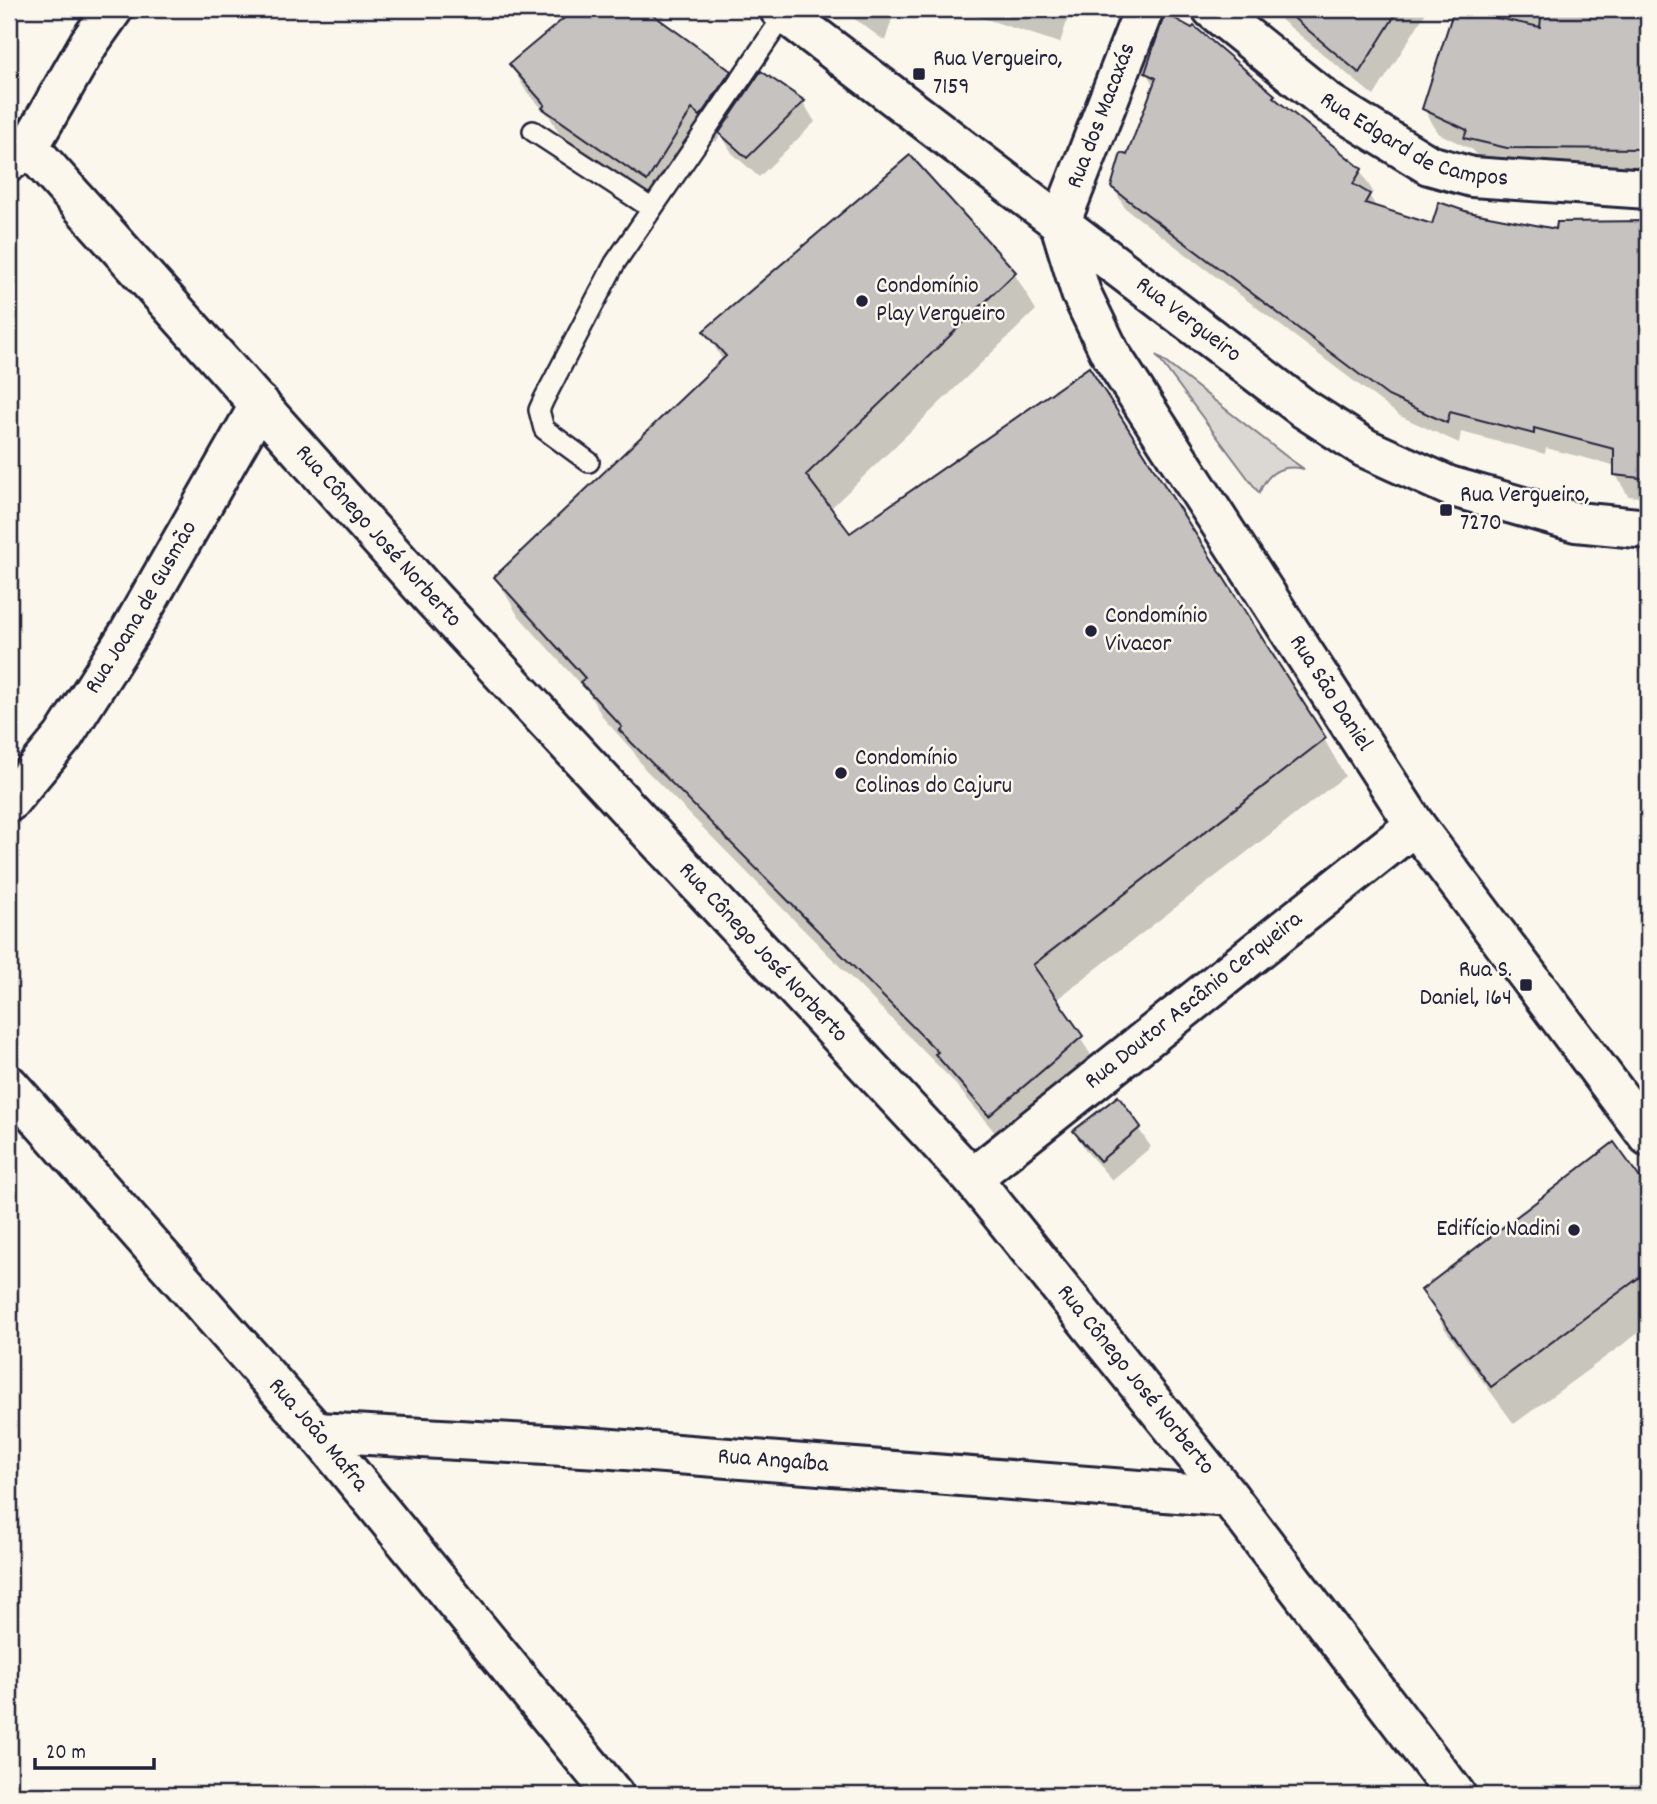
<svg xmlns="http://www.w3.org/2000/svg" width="1657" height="1804" viewBox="0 0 1657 1804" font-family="Dekko,sans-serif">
<rect width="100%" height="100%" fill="#fbf7ec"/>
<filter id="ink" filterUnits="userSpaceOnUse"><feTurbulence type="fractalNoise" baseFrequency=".0143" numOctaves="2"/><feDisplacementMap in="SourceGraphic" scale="14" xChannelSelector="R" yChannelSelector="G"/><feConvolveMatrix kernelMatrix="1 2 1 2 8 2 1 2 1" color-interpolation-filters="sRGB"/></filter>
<g filter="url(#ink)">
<!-- green -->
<path fill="#dbd8d3" stroke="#7e7d87" stroke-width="2" d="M 1156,355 L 1287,457 L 1304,469 C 1282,464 1267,473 1259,493 Z"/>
<!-- shadow -->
<path fill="#0003" d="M 578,9 L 660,9 L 664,17 L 660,21 L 730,72 L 745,98 L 803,102 L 815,122 L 759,177 L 732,153 L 721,134 L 716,142 L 708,134 L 663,206 L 560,135 L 550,117 L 526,91 L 511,65 Z
M 841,9 L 895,9 L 885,41 Z
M 955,9 L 1071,9 L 1060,43 Z
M 1268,9 L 1428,9 L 1374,96 Z
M 1455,9 L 1648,9 L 1648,173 L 1480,162 L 1473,150 L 1438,133 L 1424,109 Z
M 1147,73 L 1274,96 L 1278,104 L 1360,170 L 1373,192 L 1370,197 L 1377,208 L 1433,226 L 1468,214 L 1557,231 L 1558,224 L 1648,223 L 1648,498 L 1628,496 L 1616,475 L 1616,466 L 1546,448 L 1545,454 L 1461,432 L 1459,443 L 1400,416 L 1125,208 L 1113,187 L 1128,157 L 1154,87 Z
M 1014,273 L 1036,310 L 830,509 L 849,536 L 1324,739 L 1345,776 L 1056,1000 L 1103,1074 L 1011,1152 L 951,1079 L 643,767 L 633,751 L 604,719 L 589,694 L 517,614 L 496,577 L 723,361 L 706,331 Z
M 1118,1099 L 1151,1147 L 1112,1180 L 1086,1151 L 1075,1131 Z
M 1614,1144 L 1648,1192 L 1648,1326 L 1514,1424 L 1445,1329 L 1423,1290 Z"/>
<!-- building -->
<path fill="#c6c2c0" stroke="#22223b" stroke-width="2" d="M 575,9 L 645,9 L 731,71 L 700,116 L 692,109 L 647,181 L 542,108 L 545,105 L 509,64 Z
M 1283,9 L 1399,9 L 1359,73 Z
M 1454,9 L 1540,27 L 1542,9 L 1646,9 L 1648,149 L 1507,148 L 1464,138 L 1467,130 L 1422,109 Z
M 1165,13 L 1192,28 L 1194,26 L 1275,95 L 1273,97 L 1362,169 L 1353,184 L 1370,194 L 1365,203 L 1432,224 L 1439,202 L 1468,212 L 1556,229 L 1557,222 L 1648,221 L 1648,479 L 1614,475 L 1614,449 L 1534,428 L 1534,434 L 1450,412 L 1447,423 L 1388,396 L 1111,187 L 1121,153 L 1127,155 L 1156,78 L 1145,73 Z
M 761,71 L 805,101 L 747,158 L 719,133 Z
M 910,155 L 1016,272 L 806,475 L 850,533 L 1089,367 L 1326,738 L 1033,965 L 1083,1036 L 989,1116 L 935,1054 L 938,1052 L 619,730 L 622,727 L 580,682 L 585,678 L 494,577 L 726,356 L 703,331 Z
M 1118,1096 L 1141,1127 L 1100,1161 L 1073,1131 Z
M 1614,1142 L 1648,1189 L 1648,1271 L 1491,1387 L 1421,1290 Z"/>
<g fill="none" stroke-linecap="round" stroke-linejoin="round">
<defs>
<path id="service" d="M 533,131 L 651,208
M 589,462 L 544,429 L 539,410 L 544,399 L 615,263 L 785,14"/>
<g id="minor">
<path id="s1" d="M 1144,9 L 1060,224 L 1081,293 L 1110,353 L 1415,825 L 1648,1136"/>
<path id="s2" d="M 1212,9 L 1330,104 L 1429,165 L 1472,177 L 1648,189"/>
<path id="s3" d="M 29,147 L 433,599 L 972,1178 L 1229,1497 L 1456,1795"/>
<path d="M 9,162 L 29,147 L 89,43 L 113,9"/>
<path id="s4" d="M 9,802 L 63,737 L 131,630 L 260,404"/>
<path id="s5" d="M 9,1085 L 316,1432 L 614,1795"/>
<path id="s6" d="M 972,1178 L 1415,825"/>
<path id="s7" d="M 316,1432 L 600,1448 L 1229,1497"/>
</g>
<g id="secondary">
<path id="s8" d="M 779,9 L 1303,408 L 1365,448 L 1449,486 L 1576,522 L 1648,529"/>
</g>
</defs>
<!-- service casing -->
<use href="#service" stroke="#22223b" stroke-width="24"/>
<!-- minor casing -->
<use href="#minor" stroke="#22223b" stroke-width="44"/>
<!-- secondary casing -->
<use href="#secondary" stroke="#22223b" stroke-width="44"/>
<!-- service -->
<use href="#service" stroke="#fbf7ec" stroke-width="19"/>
<!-- minor -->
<use href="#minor" stroke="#fbf7ec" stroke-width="38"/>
<!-- secondary -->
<use href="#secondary" stroke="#fbf7ec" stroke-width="38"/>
</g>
</g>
<!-- markers -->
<g fill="#22223b" stroke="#fbf7ec" stroke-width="2.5">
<rect x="912" y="67" width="14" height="14" rx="3.5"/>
<circle cx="862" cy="301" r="7"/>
<rect x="1439" y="503" width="14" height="14" rx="3.5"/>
<circle cx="1091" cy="631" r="7"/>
<circle cx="841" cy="773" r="7"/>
<rect x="1519" y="978" width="14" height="14" rx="3.5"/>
<circle cx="1574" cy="1230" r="7"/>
</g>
<g text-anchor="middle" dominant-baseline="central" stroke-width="5" stroke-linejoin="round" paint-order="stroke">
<!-- poi labels -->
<g font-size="24" fill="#22223b" stroke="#fbf7ec" text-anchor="start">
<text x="933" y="60">Rua Vergueiro,<tspan x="933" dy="28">7159</tspan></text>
<text x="876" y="287">Condomínio<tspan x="876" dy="28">Play Vergueiro</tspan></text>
<text x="1460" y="496">Rua Vergueiro,<tspan x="1460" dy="28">7270</tspan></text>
<text x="1105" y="617">Condomínio<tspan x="1105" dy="28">Vivacor</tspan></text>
<text x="855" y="759">Condomínio<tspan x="855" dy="28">Colinas do Cajuru</tspan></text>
<text x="1512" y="971" text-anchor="end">Rua S.<tspan x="1512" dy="28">Daniel, 164</tspan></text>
<text x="1560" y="1230" text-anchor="end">Edifício Nadini</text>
</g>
<!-- street labels -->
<g font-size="24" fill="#22223b" stroke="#fbf7ec">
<text transform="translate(1102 116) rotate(-69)">Rua dos Macaxás</text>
<text stroke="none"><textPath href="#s2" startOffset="245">Rua Edgard de Campos</textPath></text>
<text stroke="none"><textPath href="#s8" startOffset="514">Rua Vergueiro</textPath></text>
<text stroke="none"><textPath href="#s3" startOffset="523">Rua Cônego José Norberto</textPath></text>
<text stroke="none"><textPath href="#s4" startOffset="236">Rua Joana de Gusmão</textPath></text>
<text stroke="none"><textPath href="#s1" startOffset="775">Rua São Daniel</textPath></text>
<text stroke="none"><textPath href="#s3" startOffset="1090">Rua Cônego José Norberto</textPath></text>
<text stroke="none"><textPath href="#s6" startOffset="284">Rua Doutor Ascânio Cerqueira</textPath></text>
<text stroke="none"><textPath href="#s3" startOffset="1657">Rua Cônego José Norberto</textPath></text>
<text stroke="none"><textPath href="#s5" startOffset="467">Rua João Mafra</textPath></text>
<text stroke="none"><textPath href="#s7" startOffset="458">Rua Angaíba</textPath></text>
</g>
</g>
<!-- margin -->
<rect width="1657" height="1804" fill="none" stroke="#fbf7ec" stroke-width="35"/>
<rect x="18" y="18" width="1622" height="1769" fill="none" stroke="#22223b" stroke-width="2.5" filter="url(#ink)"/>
<!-- scale -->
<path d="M35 1758v10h119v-10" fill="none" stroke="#22223b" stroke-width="3.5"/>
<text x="46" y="1758" font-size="21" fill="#22223b" stroke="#fbf7ec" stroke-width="5" paint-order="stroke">20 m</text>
</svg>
